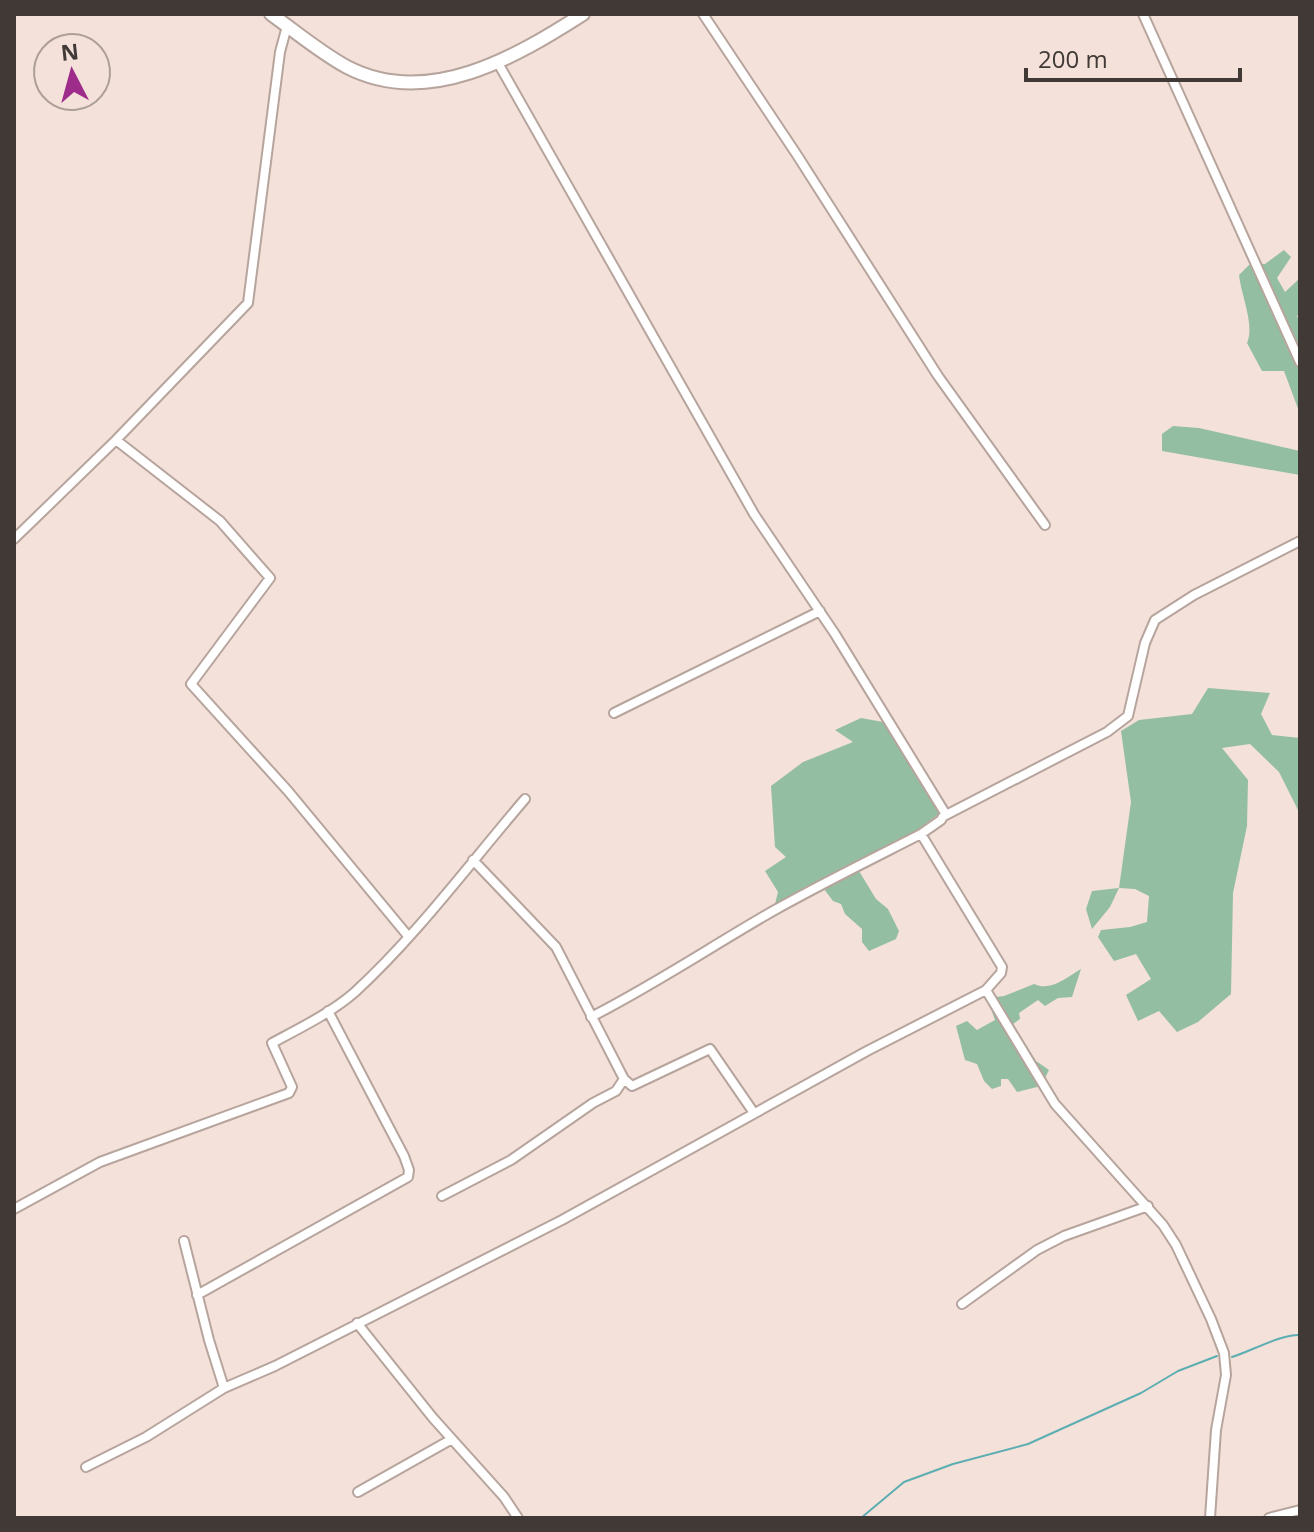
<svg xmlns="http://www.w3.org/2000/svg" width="1314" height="1532" viewBox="0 0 1314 1532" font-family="'Open Sans',sans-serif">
<rect width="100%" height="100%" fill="#f4e1d9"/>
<!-- green -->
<path fill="#94bea2" d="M 1284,250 L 1291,257 L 1277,278 L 1285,292 L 1300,278 L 1300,313 L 1297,316 L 1300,323 L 1300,414 L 1284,371 L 1262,371 L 1247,343 C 1255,325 1241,295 1239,275 L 1251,263 L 1265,264 Z
M 1173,426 L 1199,428 L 1300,451 L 1300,475 L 1162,451 L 1162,434 Z
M 1208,688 L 1270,693 L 1261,714 L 1272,735 L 1300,738 L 1300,814 L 1279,772 L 1250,744 L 1222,748 L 1248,780 L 1247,826 L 1233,893 L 1231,994 L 1198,1022 L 1177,1032 L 1159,1011 L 1138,1021 L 1126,995 L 1151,979 L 1136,954 L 1114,961 L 1098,937 L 1101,930 L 1130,927 L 1147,922 L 1149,896 L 1135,889 L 1119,888 L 1110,907 L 1092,929 L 1086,909 L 1092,891 L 1119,888 L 1131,802 L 1121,731 L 1139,720 L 1192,714 Z
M 861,718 L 883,722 L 901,743 L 943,811 L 913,833 L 775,904 L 778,892 L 765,871 L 786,857 L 775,847 L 771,786 L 803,762 L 853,742 L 835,730 Z
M 859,871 L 876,899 L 888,909 L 899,931 L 896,939 L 869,951 L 862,942 L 862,929 L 845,914 L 841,904 L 833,901 L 824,889 Z
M 1081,969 L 1072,997 L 1058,998 L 1045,1006 L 1038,1000 L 1019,1013 L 1020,1019 L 1013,1024 L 1036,1061 L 1049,1070 L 1041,1086 L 1017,1092 L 1008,1079 L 1001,1079 L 1001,1086 L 992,1089 L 984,1081 L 977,1064 L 965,1060 L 956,1026 L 967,1021 L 977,1030 L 995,1020 L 987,998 L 1004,996 L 1034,984 C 1051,992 1067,977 1081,969 Z"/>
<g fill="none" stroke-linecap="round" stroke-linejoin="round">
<!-- stream -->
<path stroke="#5caeb2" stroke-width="2" d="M 1232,1357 C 1251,1351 1282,1334 1300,1335
M 861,1518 L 904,1482 L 953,1464 L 1028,1444 L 1141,1393 L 1178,1371 L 1217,1356"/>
<defs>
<path id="street" d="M 703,14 L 797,155 L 938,376 L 1045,525
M 1143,14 L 1300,362
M 498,63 L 754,514 L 835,634 L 945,813 L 941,820 L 921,834 C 872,859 821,884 773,911 C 712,946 654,985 591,1017
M 116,440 L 220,521 L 270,578 L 191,684 L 288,791 L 408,936
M 14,539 L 116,440 L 248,303 L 280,52 L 287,26
M 614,713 L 820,611
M 944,816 L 1107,732 L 1128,716 L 1145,643 L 1155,620 L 1194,595 L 1300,541
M 921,834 L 1002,967 L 1001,973 L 986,990
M 473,860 L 556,947 L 624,1079 L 632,1086 L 710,1049 L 754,1113
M 442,1196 L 511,1160 L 593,1103 L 616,1091 L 624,1079
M 14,1209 L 100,1162 L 289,1093 L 292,1087 L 272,1043 C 300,1028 331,1013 355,992 C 418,934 470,863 525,799
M 184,1241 L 209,1340 L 224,1388
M 197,1295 L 408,1177 L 409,1170 L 404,1156 L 328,1011
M 962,1304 L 1037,1250 L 1064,1236 L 1148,1206
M 357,1323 L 433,1418 L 504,1497 L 518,1518
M 86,1467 L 146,1437 L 224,1388 L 275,1366 L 562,1220 L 867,1051 L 986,990 L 1055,1104 L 1163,1225 L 1176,1245 L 1211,1319 L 1224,1353 L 1226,1375 L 1216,1430 L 1210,1518
M 358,1492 L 452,1439
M 1269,1518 L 1300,1510"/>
<path id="secondary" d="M 271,14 C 296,32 321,53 347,67 C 428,109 516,57 583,14"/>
</defs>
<!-- street casing -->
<use href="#street" stroke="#b6a49d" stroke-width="12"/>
<!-- secondary casing -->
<use href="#secondary" stroke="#b6a49d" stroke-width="16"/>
<!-- street -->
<use href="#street" stroke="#fff" stroke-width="8"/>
<!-- secondary -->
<use href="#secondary" stroke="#fff" stroke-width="12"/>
</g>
<!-- border -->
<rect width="1314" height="1532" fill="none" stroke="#403936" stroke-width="32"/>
<!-- north arrow -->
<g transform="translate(72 72) rotate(354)"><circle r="38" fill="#f4e1d9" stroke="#ac9e98" stroke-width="2"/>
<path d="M0-6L14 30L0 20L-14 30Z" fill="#9d2c8a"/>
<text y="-12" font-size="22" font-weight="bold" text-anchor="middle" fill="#403936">N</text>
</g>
<!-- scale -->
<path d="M1026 68v12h214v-12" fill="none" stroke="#403936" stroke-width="4"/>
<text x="1038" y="68" font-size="24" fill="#403936" stroke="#f4e1d9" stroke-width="6" paint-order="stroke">200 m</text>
</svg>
